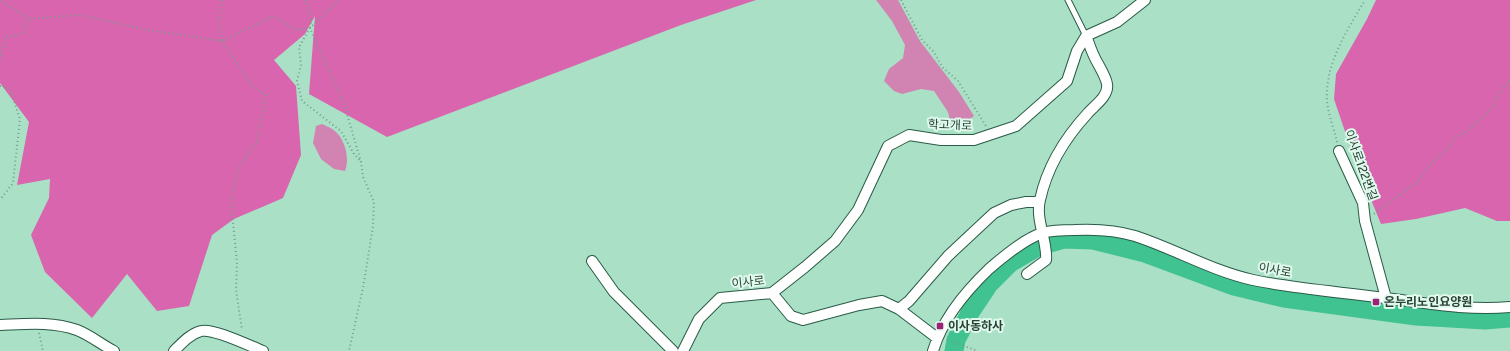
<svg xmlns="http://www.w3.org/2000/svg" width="1510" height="351" viewBox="0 0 1510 351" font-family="'Public Sans','Noto Sans KR',sans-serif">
<rect width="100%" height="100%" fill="#aae0c6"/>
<!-- green -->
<path fill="#d184b2" d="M 876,0 L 898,0 L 920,41 L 959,92 L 974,116 L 958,127 L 951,124 L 948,112 L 934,91 L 921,89 L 902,94 L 894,91 L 884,81 L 889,69 L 903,58 L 905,45 L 892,21 Z
M 322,124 C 326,126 332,128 336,132 C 345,140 350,159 345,171 L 334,169 L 321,159 L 313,143 L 316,126 Z"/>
<!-- forest -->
<path fill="#d965ae" d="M 0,0 L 756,0 L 681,25 L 387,137 L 309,94 L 315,16 L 305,34 L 274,60 L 296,86 L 301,155 L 283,198 L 234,219 L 212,235 L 189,306 L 157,311 L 127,274 L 92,318 L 45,272 L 31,235 L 49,198 L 50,179 L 17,185 L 29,122 L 0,83 Z
M 1376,0 L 1510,0 L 1510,221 L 1497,221 L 1465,208 L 1416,219 L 1381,224 L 1354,158 L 1334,99 L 1336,74 L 1367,19 Z"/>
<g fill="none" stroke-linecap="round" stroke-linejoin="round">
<!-- river -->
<path stroke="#41c291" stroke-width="19" d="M 954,351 L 956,340 L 971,311 L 989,284 L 1010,263 L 1039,246 L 1064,239 L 1093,240 L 1145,253 L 1234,286 L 1284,298 L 1416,316 L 1485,320 L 1510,318"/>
<defs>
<path id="lane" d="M 1068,0 L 1086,36"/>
<path id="street" d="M 1339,151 L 1363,203 L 1365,221 L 1386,298
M 592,261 L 614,292 L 673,351
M 1027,274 L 1046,260 C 1048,243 1035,219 1040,200 C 1047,167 1065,138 1088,113 C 1095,105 1109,96 1107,84 C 1106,76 1097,63 1094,56 C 1091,50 1089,43 1086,36
M 772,293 L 805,267 L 835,241 L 858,210 L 888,146 L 909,135 L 941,140 L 974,140 L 1016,126 L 1067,81 L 1077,51 L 1086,36 L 1117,22 L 1145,0
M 772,293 L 791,316 L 803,320 L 859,305 L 882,301 L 899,309 L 937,338
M 899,309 L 909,301 L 948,256 L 994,213 L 1011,205 L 1026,202 L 1039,202
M 0,325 C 25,324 52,321 77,330 C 90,335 102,345 114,351
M 174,351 C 182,343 190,334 201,331 C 214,328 250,346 263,351
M 683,351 L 699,319 L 720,298 L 772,293
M 933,351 C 942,320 966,291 989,269 C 1004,256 1023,240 1042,233 C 1053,230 1064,230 1074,230 C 1094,229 1116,230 1135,236 C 1175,249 1212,271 1253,280 C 1296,289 1341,292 1385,298 C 1426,303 1468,311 1510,307"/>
</defs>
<!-- lane casing -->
<use href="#lane" stroke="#295b46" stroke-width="7"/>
<!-- street casing -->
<use href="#street" stroke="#295b46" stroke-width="12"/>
<!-- path -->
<path stroke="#749d8a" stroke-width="2" stroke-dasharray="1 3" stroke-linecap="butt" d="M 0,0 L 29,19 L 80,15 L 148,30 L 222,41 L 274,16 L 295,30 L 310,28
M 222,0 L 219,20 L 222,41 L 252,86 L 266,95 L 257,142 L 238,168 L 231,201 L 237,263 L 236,290 L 242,330
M 305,0 L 311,18 L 310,28 L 344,104 L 361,162 L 363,177 L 374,202 L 373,226 L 363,288 L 349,351
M 339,0 L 310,28 L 299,47 L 301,65 L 297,81 L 302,101 L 341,131 L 354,154 L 361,162
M 901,0 L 922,40 L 934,52 L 942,67 L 958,81 L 986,126
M 0,59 L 6,37 L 22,34 L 29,19
M 0,86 L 10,89 L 20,119 L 13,183 L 0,200
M 1337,142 C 1334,129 1328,114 1327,100 C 1325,63 1347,31 1365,0
M 1374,214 L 1417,182 L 1432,162 L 1445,152 L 1455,138 L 1469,130 L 1493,107 L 1500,92 L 1510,80
M 39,333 L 43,351
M 948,340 L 978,351"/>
<!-- lane -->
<use href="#lane" stroke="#fff" stroke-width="5"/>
<!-- street -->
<use href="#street" stroke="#fff" stroke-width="10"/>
</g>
<!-- markers -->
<g fill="#9d2177" stroke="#dffaec" stroke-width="1.5">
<rect x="1372" y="298" width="8" height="8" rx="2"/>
<rect x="936" y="322" width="8" height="8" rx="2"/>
</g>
<g text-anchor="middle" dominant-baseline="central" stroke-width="4" stroke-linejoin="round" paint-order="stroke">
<!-- street labels -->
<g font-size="12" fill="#2b4137" stroke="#dffaec">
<text transform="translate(950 125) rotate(2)">학고개로</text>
<text transform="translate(1361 165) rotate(70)">이사로122번길</text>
<text transform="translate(1275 270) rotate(10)">이사로</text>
<text transform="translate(748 282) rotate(-6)">이사로</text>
</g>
<!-- poi labels -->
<g font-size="12" font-weight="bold" fill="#2b4137" stroke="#dffaec" text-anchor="start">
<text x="1384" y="302">온누리노인요양원</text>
<text x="948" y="326">이사동하사</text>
</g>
</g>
</svg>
